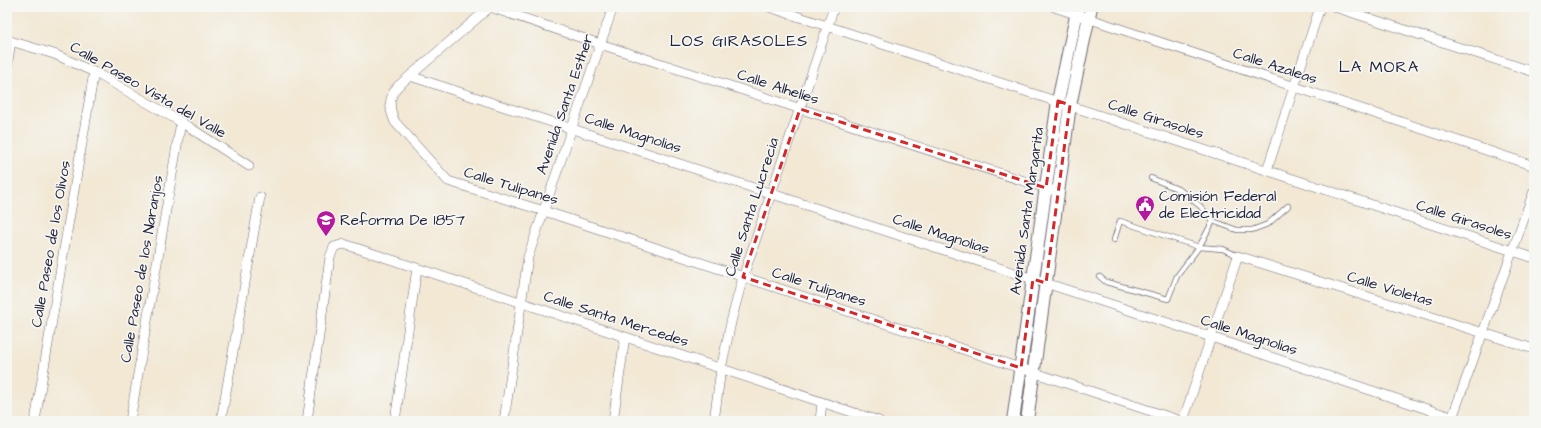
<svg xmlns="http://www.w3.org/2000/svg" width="1541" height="428" viewBox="0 0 1541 428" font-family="'Architects Daughter',sans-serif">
<rect width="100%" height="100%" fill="#f6f6f2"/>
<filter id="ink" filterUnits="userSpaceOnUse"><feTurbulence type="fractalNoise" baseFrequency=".025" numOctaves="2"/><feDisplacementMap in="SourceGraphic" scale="8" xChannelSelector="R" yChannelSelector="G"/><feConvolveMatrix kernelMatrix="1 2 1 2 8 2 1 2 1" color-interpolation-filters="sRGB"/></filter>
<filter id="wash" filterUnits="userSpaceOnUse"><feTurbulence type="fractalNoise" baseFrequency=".012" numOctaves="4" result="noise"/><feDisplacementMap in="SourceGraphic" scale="16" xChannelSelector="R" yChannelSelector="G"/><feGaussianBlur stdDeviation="0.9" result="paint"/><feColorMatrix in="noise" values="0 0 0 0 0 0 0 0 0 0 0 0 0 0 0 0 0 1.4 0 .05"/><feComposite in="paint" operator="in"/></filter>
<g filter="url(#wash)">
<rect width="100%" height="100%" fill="#f2e8d4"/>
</g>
<g filter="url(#ink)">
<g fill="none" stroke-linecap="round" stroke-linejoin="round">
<defs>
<path id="lane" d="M 1151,178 L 1180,190 L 1200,206 L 1213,221 L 1237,230 L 1252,230 L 1268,224 L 1288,206
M 1114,240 L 1120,221 L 1199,247 L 1223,249 L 1238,256
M 1100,277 L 1106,282 L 1168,299 L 1177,276 L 1199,247 L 1213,221"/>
<path id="street" d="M 490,7 L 397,87 C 388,99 389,108 395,122 L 448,181 L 544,211 L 1181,421
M 490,7 L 600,44 L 1052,190
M 769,7 L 1534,258
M 1054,7 L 1534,166
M 1335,7 L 1534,72
M 7,40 L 54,54 L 94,72 L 181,122 L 249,166
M 7,67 L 11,41
M 410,76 L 1211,337 L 1463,421
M 1267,170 L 1320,7
M 35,421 L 94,72
M 130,421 L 181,122
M 221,421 L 260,197
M 307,421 L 330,257 L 334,247 L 344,244 L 879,421
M 395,421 L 417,268
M 504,421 L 528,257 L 613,7
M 613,421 L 625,337
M 714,421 L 721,369 L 732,318 L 743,277 L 834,7
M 820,421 L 822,402
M 1183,421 L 1238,256 L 1534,349
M 1451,421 L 1534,191"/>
<path id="secondary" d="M 1013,421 L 1058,101 L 1078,7
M 1027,421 L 1070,105 L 1091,7"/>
</defs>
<!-- lane casing -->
<use href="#lane" stroke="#6b6771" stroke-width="6"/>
<!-- street casing -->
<use href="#street" stroke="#6b6771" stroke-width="10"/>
<!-- secondary casing -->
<use href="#secondary" stroke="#6b6771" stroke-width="14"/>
<!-- lane -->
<use href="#lane" stroke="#fff" stroke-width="4.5"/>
<!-- street -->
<use href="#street" stroke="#fff" stroke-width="9"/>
<!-- secondary -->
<use href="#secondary" stroke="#fff" stroke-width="12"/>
</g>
</g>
<!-- marked area -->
<path fill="none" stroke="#d62828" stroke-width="3" stroke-dasharray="8 5" stroke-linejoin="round" d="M 1058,101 L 1070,105 L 1046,283 L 1033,279 L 1021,368 L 743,277 L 800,109 L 1046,188 Z"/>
<!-- icons -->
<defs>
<symbol id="civic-pin" viewBox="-11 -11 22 30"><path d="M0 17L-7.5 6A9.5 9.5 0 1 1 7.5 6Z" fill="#b5179e" stroke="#f6f6f2"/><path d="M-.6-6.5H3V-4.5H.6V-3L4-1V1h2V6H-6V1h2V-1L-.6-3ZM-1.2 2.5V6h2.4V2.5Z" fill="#fff"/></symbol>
<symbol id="school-pin" viewBox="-11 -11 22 30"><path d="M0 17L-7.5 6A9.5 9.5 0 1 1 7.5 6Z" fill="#b5179e" stroke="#f6f6f2"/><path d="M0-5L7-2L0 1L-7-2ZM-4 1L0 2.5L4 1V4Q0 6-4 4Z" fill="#fff"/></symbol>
</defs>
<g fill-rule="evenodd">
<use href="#civic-pin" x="1134" y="194" width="22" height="30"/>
<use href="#school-pin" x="315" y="209" width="22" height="30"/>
</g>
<g text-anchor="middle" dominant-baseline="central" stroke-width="3.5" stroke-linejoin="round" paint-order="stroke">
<!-- street labels -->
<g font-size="15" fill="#22223b" stroke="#f6f6f2">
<text transform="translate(1275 66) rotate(18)">Calle Azaleas</text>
<text transform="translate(778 87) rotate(18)">Calle Alhelíes</text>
<text transform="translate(148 90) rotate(30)">Calle Paseo Vista del Valle</text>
<text transform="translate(565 104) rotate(-71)">Avenida Santa Esther</text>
<text transform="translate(1156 119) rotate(18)">Calle Girasoles</text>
<text transform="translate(633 133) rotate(18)">Calle Magnolias</text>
<text transform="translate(511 186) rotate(17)">Calle Tulipanes</text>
<text transform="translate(752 207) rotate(-72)">Calle Santa Lucrecia</text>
<text transform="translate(1027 211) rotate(-82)">Avenida Santa Margarita</text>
<text transform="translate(1464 220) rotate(18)">Calle Girasoles</text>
<text transform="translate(941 234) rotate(18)">Calle Magnolias</text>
<text transform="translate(51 244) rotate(-80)">Calle Paseo de los Olivos</text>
<text transform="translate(142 269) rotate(-80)">Calle Paseo de los Naranjos</text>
<text transform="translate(819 287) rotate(18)">Calle Tulipanes</text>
<text transform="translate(1390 289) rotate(17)">Calle Violetas</text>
<text transform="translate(616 319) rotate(18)">Calle Santa Mercedes</text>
<text transform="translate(1249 335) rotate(18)">Calle Magnolias</text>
</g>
<!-- poi labels -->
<g font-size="15" fill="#22223b" stroke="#f6f6f2" text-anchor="start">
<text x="1159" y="196">Comisión Federal<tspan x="1159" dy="17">de Electricidad</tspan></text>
<text x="340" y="220">Reforma De 1857</text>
</g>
<!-- neighbourhood labels -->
<g font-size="16" letter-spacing="1" fill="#22223b" stroke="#f6f6f2">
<text x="739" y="41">LOS GIRASOLES</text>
<text x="1379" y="67">LA MORA</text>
</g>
</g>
<!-- margin -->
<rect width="1541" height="428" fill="none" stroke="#f6f6f2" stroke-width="24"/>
</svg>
